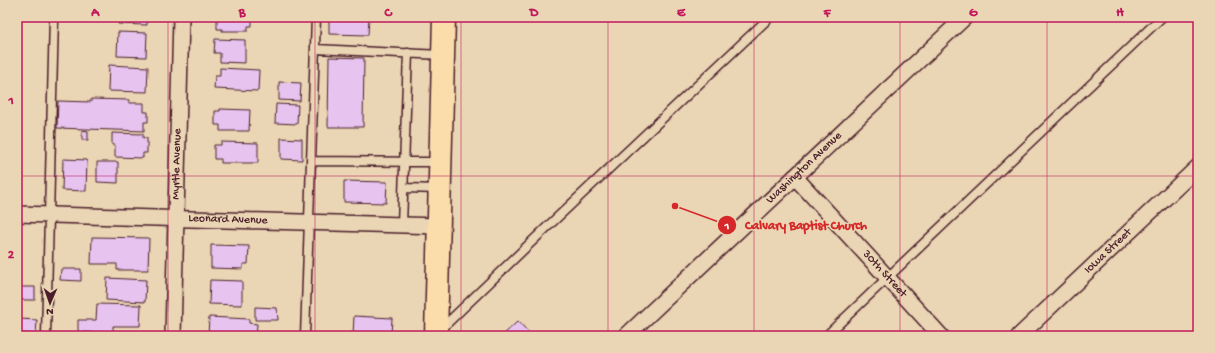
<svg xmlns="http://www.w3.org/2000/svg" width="1215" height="353" viewBox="0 0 1215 353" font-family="'Gochi Hand',sans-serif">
<rect width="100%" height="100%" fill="#ead5b4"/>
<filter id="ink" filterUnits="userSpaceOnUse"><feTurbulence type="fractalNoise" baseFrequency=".025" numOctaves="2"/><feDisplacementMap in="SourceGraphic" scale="8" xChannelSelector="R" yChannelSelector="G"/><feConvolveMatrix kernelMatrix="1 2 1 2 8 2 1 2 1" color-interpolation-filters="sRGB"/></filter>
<g filter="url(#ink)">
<!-- building -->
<path fill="#e6c4ef" stroke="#4a1f2b" d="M 118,17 L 147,17 L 147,25 L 118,24 Z
M 217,17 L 252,17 L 252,26 L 248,26 L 248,31 L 222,31 L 222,29 L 217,29 Z
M 329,17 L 369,17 L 368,35 L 329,34 Z
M 118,32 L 147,33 L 146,57 L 117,56 Z
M 215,39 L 245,40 L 245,63 L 220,62 L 220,53 L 214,53 Z
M 329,57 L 364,58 L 363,127 L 328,127 Z
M 109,65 L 148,67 L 147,92 L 108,91 Z
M 220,68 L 259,70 L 258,91 L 214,89 L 215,76 L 220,76 Z
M 279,82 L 301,83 L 300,101 L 279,100 Z
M 91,99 L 129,100 L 129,103 L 144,103 L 144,112 L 148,112 L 148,122 L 144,122 L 144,131 L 57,128 L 58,101 L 91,102 Z
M 276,104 L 298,105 L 297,124 L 275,123 Z
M 220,109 L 250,110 L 249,131 L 220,131 L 220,125 L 215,125 L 215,111 L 220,111 Z
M 82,130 L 88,131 L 88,140 L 82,140 Z
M 112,133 L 143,134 L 143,138 L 147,138 L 147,153 L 143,153 L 143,158 L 115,157 L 115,145 L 112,145 Z
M 281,138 L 302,139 L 302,160 L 281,159 Z
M 221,142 L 258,143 L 258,163 L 221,163 L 221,159 L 214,159 L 214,145 L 221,145 Z
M 63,159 L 87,160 L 86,191 L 62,190 Z
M 97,162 L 118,162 L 118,183 L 97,182 Z
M 344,181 L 387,182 L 386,203 L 344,202 Z
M 92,237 L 149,238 L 148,270 L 117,270 L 117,264 L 91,264 Z
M 211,245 L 249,246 L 248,264 L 243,264 L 243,269 L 211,268 Z
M 61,269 L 81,269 L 81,281 L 60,280 Z
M 107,278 L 146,280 L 145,302 L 106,300 Z
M 210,280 L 242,281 L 242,305 L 209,304 Z
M 17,287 L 35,287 L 35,300 L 17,300 Z
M 97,304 L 141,305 L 140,326 L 113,326 L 113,333 L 78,332 L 78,320 L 96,320 Z
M 255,307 L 277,308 L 278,320 L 255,320 Z
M 354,316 L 392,318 L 391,336 L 353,336 Z
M 209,317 L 249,319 L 249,323 L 257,324 L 256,336 L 208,336 Z
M 20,319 L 37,320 L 36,334 L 19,333 Z
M 518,321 L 532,336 L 502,336 Z"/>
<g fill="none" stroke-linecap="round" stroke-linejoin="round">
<defs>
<path id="service" d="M 315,49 L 442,55
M 312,161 L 439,162
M 404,188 L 439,189
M 402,225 L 408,53
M 439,331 L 545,229 L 770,17
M 46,336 L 54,17
M 305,336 L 316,17
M 826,336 L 1162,17"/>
<g id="minor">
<path id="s1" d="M 795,177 L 941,336"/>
<path id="s2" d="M 17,214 L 439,226"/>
<path id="s3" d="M 173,336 L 181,17"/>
<path id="s4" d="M 626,336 L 965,17"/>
<path id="s5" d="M 1019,336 L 1198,167"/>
</g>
<path id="primary" d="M 436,336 L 444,17"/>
</defs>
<!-- service casing -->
<use href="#service" stroke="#4a1f2b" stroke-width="11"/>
<!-- minor casing -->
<use href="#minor" stroke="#4a1f2b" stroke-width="18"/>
<!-- primary casing -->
<use href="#primary" stroke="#4a1f2b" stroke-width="25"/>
<!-- service -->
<use href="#service" stroke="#ead5b4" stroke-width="8"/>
<!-- minor -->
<use href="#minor" stroke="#ead5b4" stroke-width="15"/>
<!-- primary -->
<use href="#primary" stroke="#fbddab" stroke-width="22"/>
</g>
</g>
<!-- grid -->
<path fill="none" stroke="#c2185b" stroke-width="1" stroke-opacity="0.55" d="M 168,17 L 168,336M 315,17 L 315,336M 461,17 L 461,336M 608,17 L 608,336M 754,17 L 754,336M 900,17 L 900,336M 1047,17 L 1047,336M 17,176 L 1198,176"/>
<g text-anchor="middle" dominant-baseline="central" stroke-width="3" stroke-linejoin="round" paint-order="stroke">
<!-- street labels -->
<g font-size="12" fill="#4a1f2b" stroke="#ead5b4">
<text stroke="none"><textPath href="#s3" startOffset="172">Myrtle Avenue</textPath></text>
<text stroke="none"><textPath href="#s4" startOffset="245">Washington Avenue</textPath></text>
<text stroke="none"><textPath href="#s2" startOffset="211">Leonard Avenue</textPath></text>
<text stroke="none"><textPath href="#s5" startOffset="123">Iowa Street</textPath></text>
<text stroke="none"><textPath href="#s1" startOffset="132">30th Street</textPath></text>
</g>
</g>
<!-- callouts -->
<path fill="none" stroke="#d62828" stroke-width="1.5" d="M675 206L727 225"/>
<g fill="#d62828" stroke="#ead5b4" stroke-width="1.5">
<circle cx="675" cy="206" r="4"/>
<circle cx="727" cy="225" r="10"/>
</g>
<g font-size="12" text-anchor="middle" font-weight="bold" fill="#fff">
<text x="727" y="229">1</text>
</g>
<g font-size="13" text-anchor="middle" font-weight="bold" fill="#d62828" stroke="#ead5b4" stroke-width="3" stroke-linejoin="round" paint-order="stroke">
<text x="806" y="229">Calvary Baptist Church</text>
</g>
<!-- margin -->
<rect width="1215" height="353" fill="none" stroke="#ead5b4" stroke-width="44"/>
<!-- north arrow -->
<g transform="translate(50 303) rotate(182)" stroke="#ead5b4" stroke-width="3" paint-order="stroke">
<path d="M0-3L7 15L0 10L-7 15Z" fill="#4a1f2b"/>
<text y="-6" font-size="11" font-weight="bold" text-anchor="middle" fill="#4a1f2b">N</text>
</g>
<rect x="22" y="22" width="1171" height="309" fill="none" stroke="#c2185b" stroke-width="1.5"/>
<g font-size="13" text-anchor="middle" font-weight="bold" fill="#c2185b">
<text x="95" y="16">A</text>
<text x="242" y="16">B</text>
<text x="388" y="16">C</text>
<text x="534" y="16">D</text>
<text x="681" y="16">E</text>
<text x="827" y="16">F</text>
<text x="973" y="16">G</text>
<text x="1120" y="16">H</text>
<text x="11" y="104">1</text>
<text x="11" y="258">2</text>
</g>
</svg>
